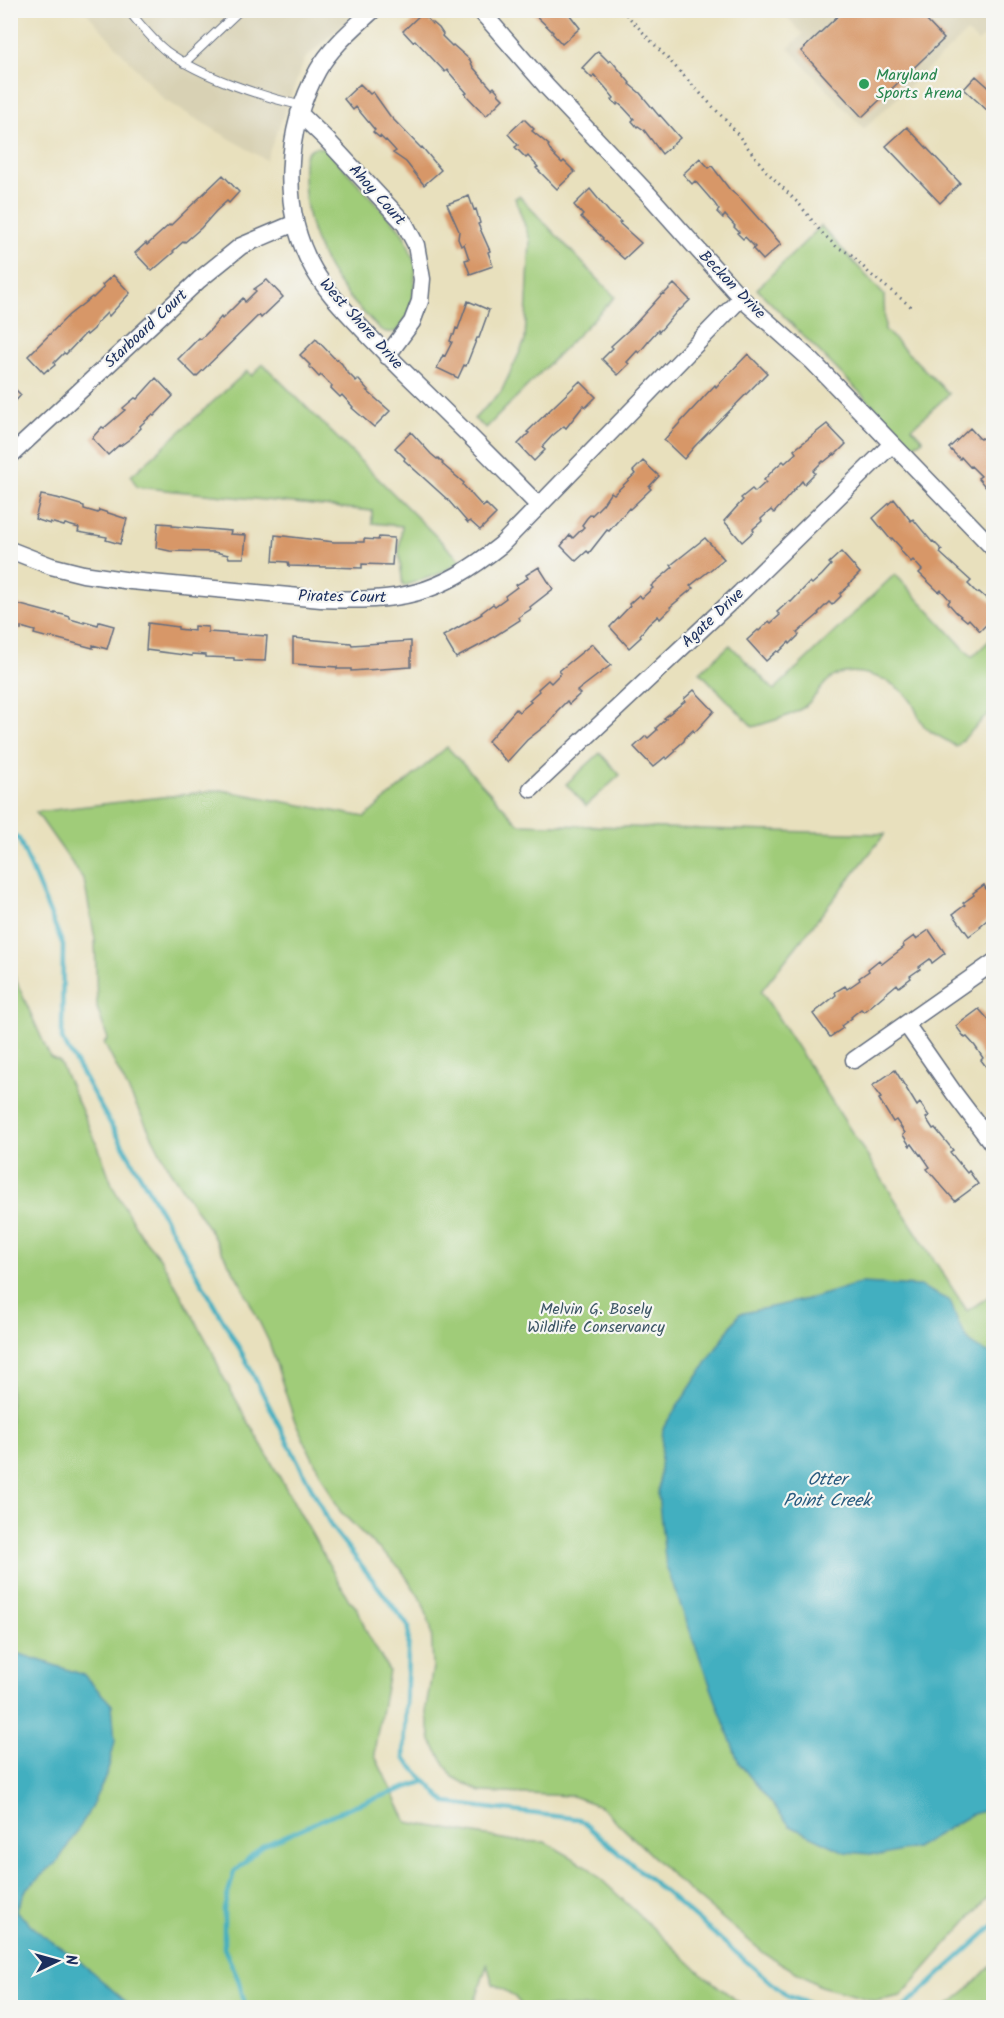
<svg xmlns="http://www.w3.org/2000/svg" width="1004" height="2018" viewBox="0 0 1004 2018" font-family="Kalam,sans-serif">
<rect width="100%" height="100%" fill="#f6f6f2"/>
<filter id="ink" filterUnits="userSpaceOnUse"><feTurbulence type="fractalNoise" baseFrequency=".0167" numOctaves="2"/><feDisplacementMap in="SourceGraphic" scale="12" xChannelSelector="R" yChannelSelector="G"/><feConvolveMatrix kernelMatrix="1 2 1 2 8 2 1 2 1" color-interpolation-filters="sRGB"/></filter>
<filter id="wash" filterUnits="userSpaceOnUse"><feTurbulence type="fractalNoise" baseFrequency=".008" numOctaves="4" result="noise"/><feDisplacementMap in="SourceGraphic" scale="24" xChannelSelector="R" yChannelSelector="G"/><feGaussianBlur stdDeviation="1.35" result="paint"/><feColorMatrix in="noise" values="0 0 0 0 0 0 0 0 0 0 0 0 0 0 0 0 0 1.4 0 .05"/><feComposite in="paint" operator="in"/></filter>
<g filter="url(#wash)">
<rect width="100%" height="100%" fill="#e8e0bd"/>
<!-- built -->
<path fill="#d8d1b4" d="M 85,11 L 357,11 L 305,59 L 266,160 L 164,100 Z
M 781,11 L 993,11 L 993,28 L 978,42 L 967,32 L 864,129 L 788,48 L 803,34 Z"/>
<!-- green -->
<path fill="#a0cc79" stroke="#5e7e6c" stroke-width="1.5" d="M 316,147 L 326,149 L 399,228 L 406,239 L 416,266 L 412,309 L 398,331 C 382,336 378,327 368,317 C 328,279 305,232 304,178 C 304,165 301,151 316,147 Z
M 519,196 L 615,297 L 486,428 L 474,419 L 501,392 L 525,341 L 530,240 L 515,198 Z
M 821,226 L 884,295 L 885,330 L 949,394 L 912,428 L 923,440 L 913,446 L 757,289 Z
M 263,364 L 462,562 L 436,575 L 403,586 L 399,553 L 402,526 L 372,523 L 372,511 L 137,487 L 131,476 L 247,371 L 252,376 Z
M 895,574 L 972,657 L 993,637 L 993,709 L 956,747 C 949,741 929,732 925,727 C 915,715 917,704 903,692 C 886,677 850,664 830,679 C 819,688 813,702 801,709 C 787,718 768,722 753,727 L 700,672 L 730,645 L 774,690 Z
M 447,747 L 519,824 L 885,834 L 761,991 L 967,1311 L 993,1294 L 993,1892 L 901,1996 L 876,2001 L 820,1986 L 765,1954 L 679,1882 L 600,1806 L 572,1796 L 481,1792 L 453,1777 L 431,1741 L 426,1708 L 433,1667 L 431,1627 L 422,1601 L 401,1569 L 368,1539 L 340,1511 L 313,1459 L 294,1419 L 269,1342 L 241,1284 L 207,1226 L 169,1169 L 104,1043 L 108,1039 L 97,1008 L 95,939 L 84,880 L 36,812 L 221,790 L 365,817 Z
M 600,753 L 620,775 L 586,806 L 566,784 Z
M 10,967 L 50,1057 L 59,1061 L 98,1146 L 113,1187 L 140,1234 L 160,1258 L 212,1350 L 221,1373 L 349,1600 L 358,1609 L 366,1631 L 389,1671 L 375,1746 L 375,1756 L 407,1822 L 515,1841 L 545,1842 L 587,1866 L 701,1973 L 745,2007 L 523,2007 L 513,1995 L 493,1984 L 487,1965 L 473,2007 L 11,2007 Z
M 993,1963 L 993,2007 L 945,2007 L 970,1987 Z"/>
<!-- water -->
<path fill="#42afc0" stroke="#2e6f8f" stroke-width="1.5" d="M 861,1283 L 920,1286 L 950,1301 C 961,1329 963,1345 994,1355 L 993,1808 L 970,1815 L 915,1848 L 883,1855 L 845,1852 L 790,1826 L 739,1763 L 666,1566 L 658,1495 L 663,1428 L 739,1314 L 812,1298 Z
M 11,1651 L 84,1675 L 112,1705 L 115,1741 L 107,1774 L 86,1817 L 58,1861 L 27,1888 L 16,1911 L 41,1934 L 76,1958 L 132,2007 L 11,2007 Z"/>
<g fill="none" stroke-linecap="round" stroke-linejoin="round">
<!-- stream -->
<path stroke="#42afc0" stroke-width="4.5" d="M 10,833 L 19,839 L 63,945 L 62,1039 L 242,1353 L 331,1526 L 409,1627 L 404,1758 L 446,1803 L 579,1819 L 787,1996 L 824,2008
M 246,2008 L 238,1979 L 224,1948 L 224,1909 L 234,1872 L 262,1846 L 353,1806 L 426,1781
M 903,2008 L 994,1925"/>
</g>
<g id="blocks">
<!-- building -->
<path fill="#d79767" d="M 533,10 L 566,10 L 580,28 L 562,44 L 552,33 L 553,32 L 532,12 Z
M 844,10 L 937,10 L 926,20 L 944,39 L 862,117 L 801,51 Z
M 422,13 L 432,24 L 433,23 L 439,28 L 443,34 L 442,36 L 452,46 L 453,45 L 470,60 L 473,67 L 492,89 L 494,87 L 499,93 L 498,94 L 503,99 L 486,116 L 465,94 L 467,93 L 447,70 L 445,72 L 415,40 L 413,42 L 403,31 Z
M 598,51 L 609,62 L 611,60 L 630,83 L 629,84 L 640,93 L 659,116 L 660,115 L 680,138 L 662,154 L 644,130 L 638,126 L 637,127 L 632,121 L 634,119 L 624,108 L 618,103 L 617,105 L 612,100 L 614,98 L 604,86 L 594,75 L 592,78 L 582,68 Z
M 976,76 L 994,92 L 994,107 L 989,112 L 964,89 Z
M 360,84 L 370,94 L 373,92 L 390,116 L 421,148 L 422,147 L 441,170 L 424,185 L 406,162 L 393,153 L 396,151 L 386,140 L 385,141 L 380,136 L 379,137 L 373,132 L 375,130 L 356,107 L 353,110 L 344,99 Z
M 524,119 L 534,129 L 532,131 L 549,145 L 548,146 L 552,153 L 562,163 L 564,161 L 575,172 L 557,189 L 536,168 L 538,167 L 528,156 L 526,158 L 515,147 L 518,145 L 508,134 Z
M 907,127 L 960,183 L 940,203 L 886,146 Z
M 700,158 L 709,168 L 712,166 L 730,190 L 742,200 L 781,244 L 763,260 L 753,249 L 755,247 L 745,237 L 743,239 L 737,233 L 739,232 L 734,227 L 735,226 L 725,215 L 723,218 L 717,212 L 719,210 L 715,204 L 695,181 L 692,184 L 683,174 Z
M 223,175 L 239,192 L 229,203 L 227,201 L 216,211 L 201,228 L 185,242 L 184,241 L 173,251 L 174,252 L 152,271 L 135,253 L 146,243 L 147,245 L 169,225 L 170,226 Z
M 590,189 L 609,212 L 621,222 L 619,223 L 641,243 L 624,259 L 602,239 L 603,238 L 581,217 L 583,215 L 574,205 Z
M 469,196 L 474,210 L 476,209 L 480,223 L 478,224 L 490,251 L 488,252 L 493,266 L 470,274 L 465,260 L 469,259 L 464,244 L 461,246 L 458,239 L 459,231 L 447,204 Z
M 113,275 L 130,293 L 109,316 L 107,313 L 97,323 L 94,329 L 87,335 L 86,333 L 66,354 L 64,353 L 54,363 L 55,365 L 49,370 L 48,369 L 44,373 L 28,356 L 69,315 L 92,297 L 93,298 L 104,287 L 102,285 Z
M 267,280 L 283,297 L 261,318 L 259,315 L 196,377 L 178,359 L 199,338 L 201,339 L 211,329 L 221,317 L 222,319 L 243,298 L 245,302 L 256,291 L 254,289 Z
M 674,284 L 690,300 L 680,310 L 679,309 L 659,332 L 658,330 L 648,341 L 649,341 L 639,353 L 637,351 L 627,362 L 629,364 L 618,375 L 602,359 L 613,348 L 611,346 L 633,326 L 663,293 L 664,294 Z
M 468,301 L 489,310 L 479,338 L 477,338 L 466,366 L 464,365 L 458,378 L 437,368 L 443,355 L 445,356 L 452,342 L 450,341 L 452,335 L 454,335 L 456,328 L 458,329 Z
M 316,339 L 336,360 L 337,359 L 342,364 L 346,371 L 356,381 L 358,379 L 369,391 L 367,391 L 390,411 L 374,427 L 352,408 L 353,407 L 342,395 L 340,397 L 331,388 L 332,386 L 321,375 L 319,377 L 309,366 L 310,365 L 300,355 Z
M 748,354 L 767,373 L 694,447 L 684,459 L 664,440 L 715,385 L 716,387 Z
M 156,378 L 173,396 L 154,416 L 152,415 L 142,424 L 140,426 L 141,428 L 131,438 L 120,446 L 119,445 L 108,455 L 92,438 L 102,427 L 104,428 L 125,410 L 123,408 L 130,402 L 135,398 L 137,399 Z
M 580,381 L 596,397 L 586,407 L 584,405 L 566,428 L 564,426 L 552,436 L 542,447 L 545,450 L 534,461 L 518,444 L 529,433 L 527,432 Z
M 10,384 L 21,395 L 10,407 Z
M 827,424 L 846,444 L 835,455 L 834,454 L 824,462 L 823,461 L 813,471 L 815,473 L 804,484 L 802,481 L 774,513 L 771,510 L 761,519 L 762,521 L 753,529 L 754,531 L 742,542 L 724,521 L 743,500 L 741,498 L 752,489 L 755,492 L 766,482 L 764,480 L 773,470 L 783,461 L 785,463 L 796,453 L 794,450 Z
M 970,428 L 980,439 L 982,438 L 991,447 L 994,447 L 994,492 L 991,489 L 988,490 L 978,478 L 981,476 L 971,466 L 970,467 L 961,457 L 960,459 L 949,448 Z
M 411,432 L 431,454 L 437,459 L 438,458 L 443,463 L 442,464 L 464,483 L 463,485 L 483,507 L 486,504 L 496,514 L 480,530 L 470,521 L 468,523 L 448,500 L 404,460 L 405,458 L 395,448 Z
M 643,461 L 659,476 L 649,487 L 651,489 L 630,509 L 629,508 L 609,531 L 607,530 L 589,553 L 587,551 L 576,561 L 561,546 L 570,535 L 573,538 L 584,527 L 582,525 L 587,518 L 591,514 L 592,515 L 603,504 L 611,492 L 614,494 L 635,474 L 633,471 Z
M 41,495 L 57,498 L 84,506 L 84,509 L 98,513 L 99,510 L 127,519 L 120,544 L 106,540 L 107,537 L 78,532 L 79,528 L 65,524 L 64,526 L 50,522 L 50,524 L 35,519 Z
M 894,499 L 911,521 L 913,519 L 932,542 L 933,541 L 942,550 L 940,553 L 971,581 L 968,584 L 977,593 L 979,592 L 994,605 L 994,617 L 980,631 L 969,619 L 967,621 L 956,612 L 948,603 L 950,600 L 941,590 L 939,592 L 919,573 L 922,570 L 913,560 L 911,562 L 900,550 L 901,548 L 892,538 L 891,540 L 873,518 Z
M 158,523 L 172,524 L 172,526 L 231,531 L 230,534 L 246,535 L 244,558 L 229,558 L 228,555 L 215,552 L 170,551 L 156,548 Z
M 275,535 L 334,542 L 364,542 L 364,539 L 378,540 L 379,537 L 394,538 L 392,565 L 362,564 L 362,568 L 289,566 L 288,562 L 273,561 Z
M 705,538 L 724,559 L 690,586 L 693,588 L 670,607 L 671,608 L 660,619 L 658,616 L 648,625 L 640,635 L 641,637 L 629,648 L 610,627 L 630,606 L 629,604 L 639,595 L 642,598 L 653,588 L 651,586 L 673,567 L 671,565 Z
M 841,552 L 860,573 L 849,584 L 850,585 L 840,594 L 841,596 L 832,605 L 829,602 L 818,613 L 819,614 L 797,633 L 799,635 L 790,644 L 789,642 L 779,652 L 777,651 L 766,661 L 747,640 L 758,630 L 759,631 L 769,621 L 771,623 L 780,615 L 777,612 L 789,601 L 791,602 L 810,582 L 812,584 L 822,575 L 831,565 L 829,563 Z
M 539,567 L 553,589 L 530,607 L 531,609 L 519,617 L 520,620 L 484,643 L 456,658 L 443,636 L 482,614 L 481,613 L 493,604 L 495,606 L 506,598 L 505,596 L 517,587 L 516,585 L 528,578 L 526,575 Z
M 10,600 L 13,600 L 13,603 L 55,614 L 55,613 L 64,615 L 70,617 L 70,619 L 84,623 L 84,621 L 98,625 L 99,622 L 114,626 L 107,649 L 93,645 L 93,648 L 51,637 L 49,638 L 34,634 L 35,631 L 21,627 L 21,630 L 10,627 Z
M 148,623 L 178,627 L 178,629 L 194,631 L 194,626 L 208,627 L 208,632 L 267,636 L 265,661 L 234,660 L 234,658 L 206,657 L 206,655 L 192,654 L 192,656 L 146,650 Z
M 293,638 L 351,643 L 352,645 L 411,641 L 411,667 L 351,671 L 351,669 L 337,669 L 337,667 L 293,664 Z
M 592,644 L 611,665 L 577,691 L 580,694 L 569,704 L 567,701 L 557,711 L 558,712 L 550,722 L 527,740 L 507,762 L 488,741 L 516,709 L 519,712 L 531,702 L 529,700 L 539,691 L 538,689 L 548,680 L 551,683 L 561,673 L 559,671 Z
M 694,690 L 714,711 L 696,731 L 694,732 L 693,730 L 685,738 L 684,741 L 675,749 L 676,751 L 667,759 L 665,757 L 653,767 L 634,747 L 646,736 L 648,738 L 657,730 L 656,728 L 666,719 L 664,718 L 685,701 L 684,699 Z
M 994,884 L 994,914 L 980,926 L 981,927 L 969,936 L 953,914 L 965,905 L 963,903 L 974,895 L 973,893 L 984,885 L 986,889 Z
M 929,930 L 945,953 L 932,963 L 930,959 L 919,967 L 920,969 L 910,976 L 911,978 L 899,987 L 897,984 L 864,1012 L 861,1009 L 851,1017 L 852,1018 L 841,1026 L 843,1028 L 830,1037 L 813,1014 L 836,995 L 835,992 L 845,986 L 847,989 L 860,980 L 859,978 L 869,971 L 868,969 L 879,960 L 882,964 L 904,947 L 903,944 L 914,936 L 916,939 Z
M 979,1009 L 994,1026 L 994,1069 L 990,1072 L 981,1060 L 983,1058 L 975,1046 L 967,1037 L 965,1038 L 956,1026 Z
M 895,1070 L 917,1106 L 920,1103 L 929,1116 L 926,1118 L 933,1129 L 935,1128 L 953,1150 L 950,1152 L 967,1173 L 969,1171 L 978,1184 L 955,1201 L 927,1169 L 930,1167 L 921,1154 L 920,1155 L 912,1144 L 910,1146 L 903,1135 L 905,1133 L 896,1120 L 893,1122 L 879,1099 L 881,1098 L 872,1086 Z"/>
</g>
</g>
<g filter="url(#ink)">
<use href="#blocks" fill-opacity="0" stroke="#636d7f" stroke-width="1.5"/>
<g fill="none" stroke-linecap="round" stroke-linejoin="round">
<defs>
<path id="service" d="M 128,10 C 140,24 152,40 166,51 C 202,77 260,96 303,106
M 184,63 L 240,10"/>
<path id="minor" d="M 373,10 C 354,28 331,47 318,70 C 285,129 279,210 314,270 C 325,289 339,304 354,320 C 377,345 402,370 427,394 C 465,431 502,468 539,506
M 480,10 L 547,87 L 650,196 L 741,298 L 812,361 L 994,549
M 299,113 L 326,139 L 405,224 L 416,245 L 422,279 L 420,301 L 412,322 L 387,356
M 10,456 L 199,280 L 241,246 L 295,223
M 10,550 L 51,566 L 83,574 L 131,581 L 321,599 C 401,602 437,596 501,545 L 741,298
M 531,789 L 740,593 L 892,444
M 906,1024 L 954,1093 L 994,1146
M 854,1060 L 994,962"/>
</defs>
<!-- service casing -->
<use href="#service" stroke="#636d7f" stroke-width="10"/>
<!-- minor casing -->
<use href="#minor" stroke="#636d7f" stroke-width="19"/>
<!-- path -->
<path stroke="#636d7f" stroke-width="3" stroke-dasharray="1.5 4.5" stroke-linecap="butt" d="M 622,10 L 731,126 L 767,172 L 800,205 L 821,232 L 837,247 L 852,255 L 870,274 L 914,309"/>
<!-- service -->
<use href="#service" stroke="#fff" stroke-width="8"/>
<!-- minor -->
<use href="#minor" stroke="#fff" stroke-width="16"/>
</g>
</g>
<!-- markers -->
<circle fill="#2e9e5b" stroke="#f6f6f2" stroke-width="2" cx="864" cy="84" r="6"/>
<g text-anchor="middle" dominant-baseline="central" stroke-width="4.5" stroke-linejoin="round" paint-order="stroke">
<!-- leisure labels -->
<g font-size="16" fill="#27864d" stroke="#f6f6f2" text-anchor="start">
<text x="876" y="75">Maryland<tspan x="876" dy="18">Sports Arena</tspan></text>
</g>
<!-- street labels -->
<g font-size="16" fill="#1b2f5e" stroke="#f6f6f2">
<text transform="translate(377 195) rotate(48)">Ahoy Court</text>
<text transform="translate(732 285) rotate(46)">Beckon Drive</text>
<text transform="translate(361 324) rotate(48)">West Shore Drive</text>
<text transform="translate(146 329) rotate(-43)">Starboard Court</text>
<text transform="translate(342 597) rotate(1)">Pirates Court</text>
<text transform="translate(713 618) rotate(-43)">Agate Drive</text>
</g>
<!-- park labels -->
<g font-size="16" fill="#3c5665" stroke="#f6f6f2">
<text x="596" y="1309">Melvin G. Bosely<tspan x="596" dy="18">Wildlife Conservancy</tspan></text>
</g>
<!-- water labels -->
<g font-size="18" font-style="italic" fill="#295c80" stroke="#f6f6f2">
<text x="827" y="1480">Otter<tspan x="827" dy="21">Point Creek</tspan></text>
</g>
</g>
<!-- margin -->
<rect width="1004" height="2018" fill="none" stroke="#f6f6f2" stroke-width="36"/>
<!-- north arrow -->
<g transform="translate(57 1961) rotate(85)" stroke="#f6f6f2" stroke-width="4.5" paint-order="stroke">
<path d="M0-4.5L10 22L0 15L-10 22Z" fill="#1b2f5e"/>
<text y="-9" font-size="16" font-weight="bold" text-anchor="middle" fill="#1b2f5e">N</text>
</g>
</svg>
